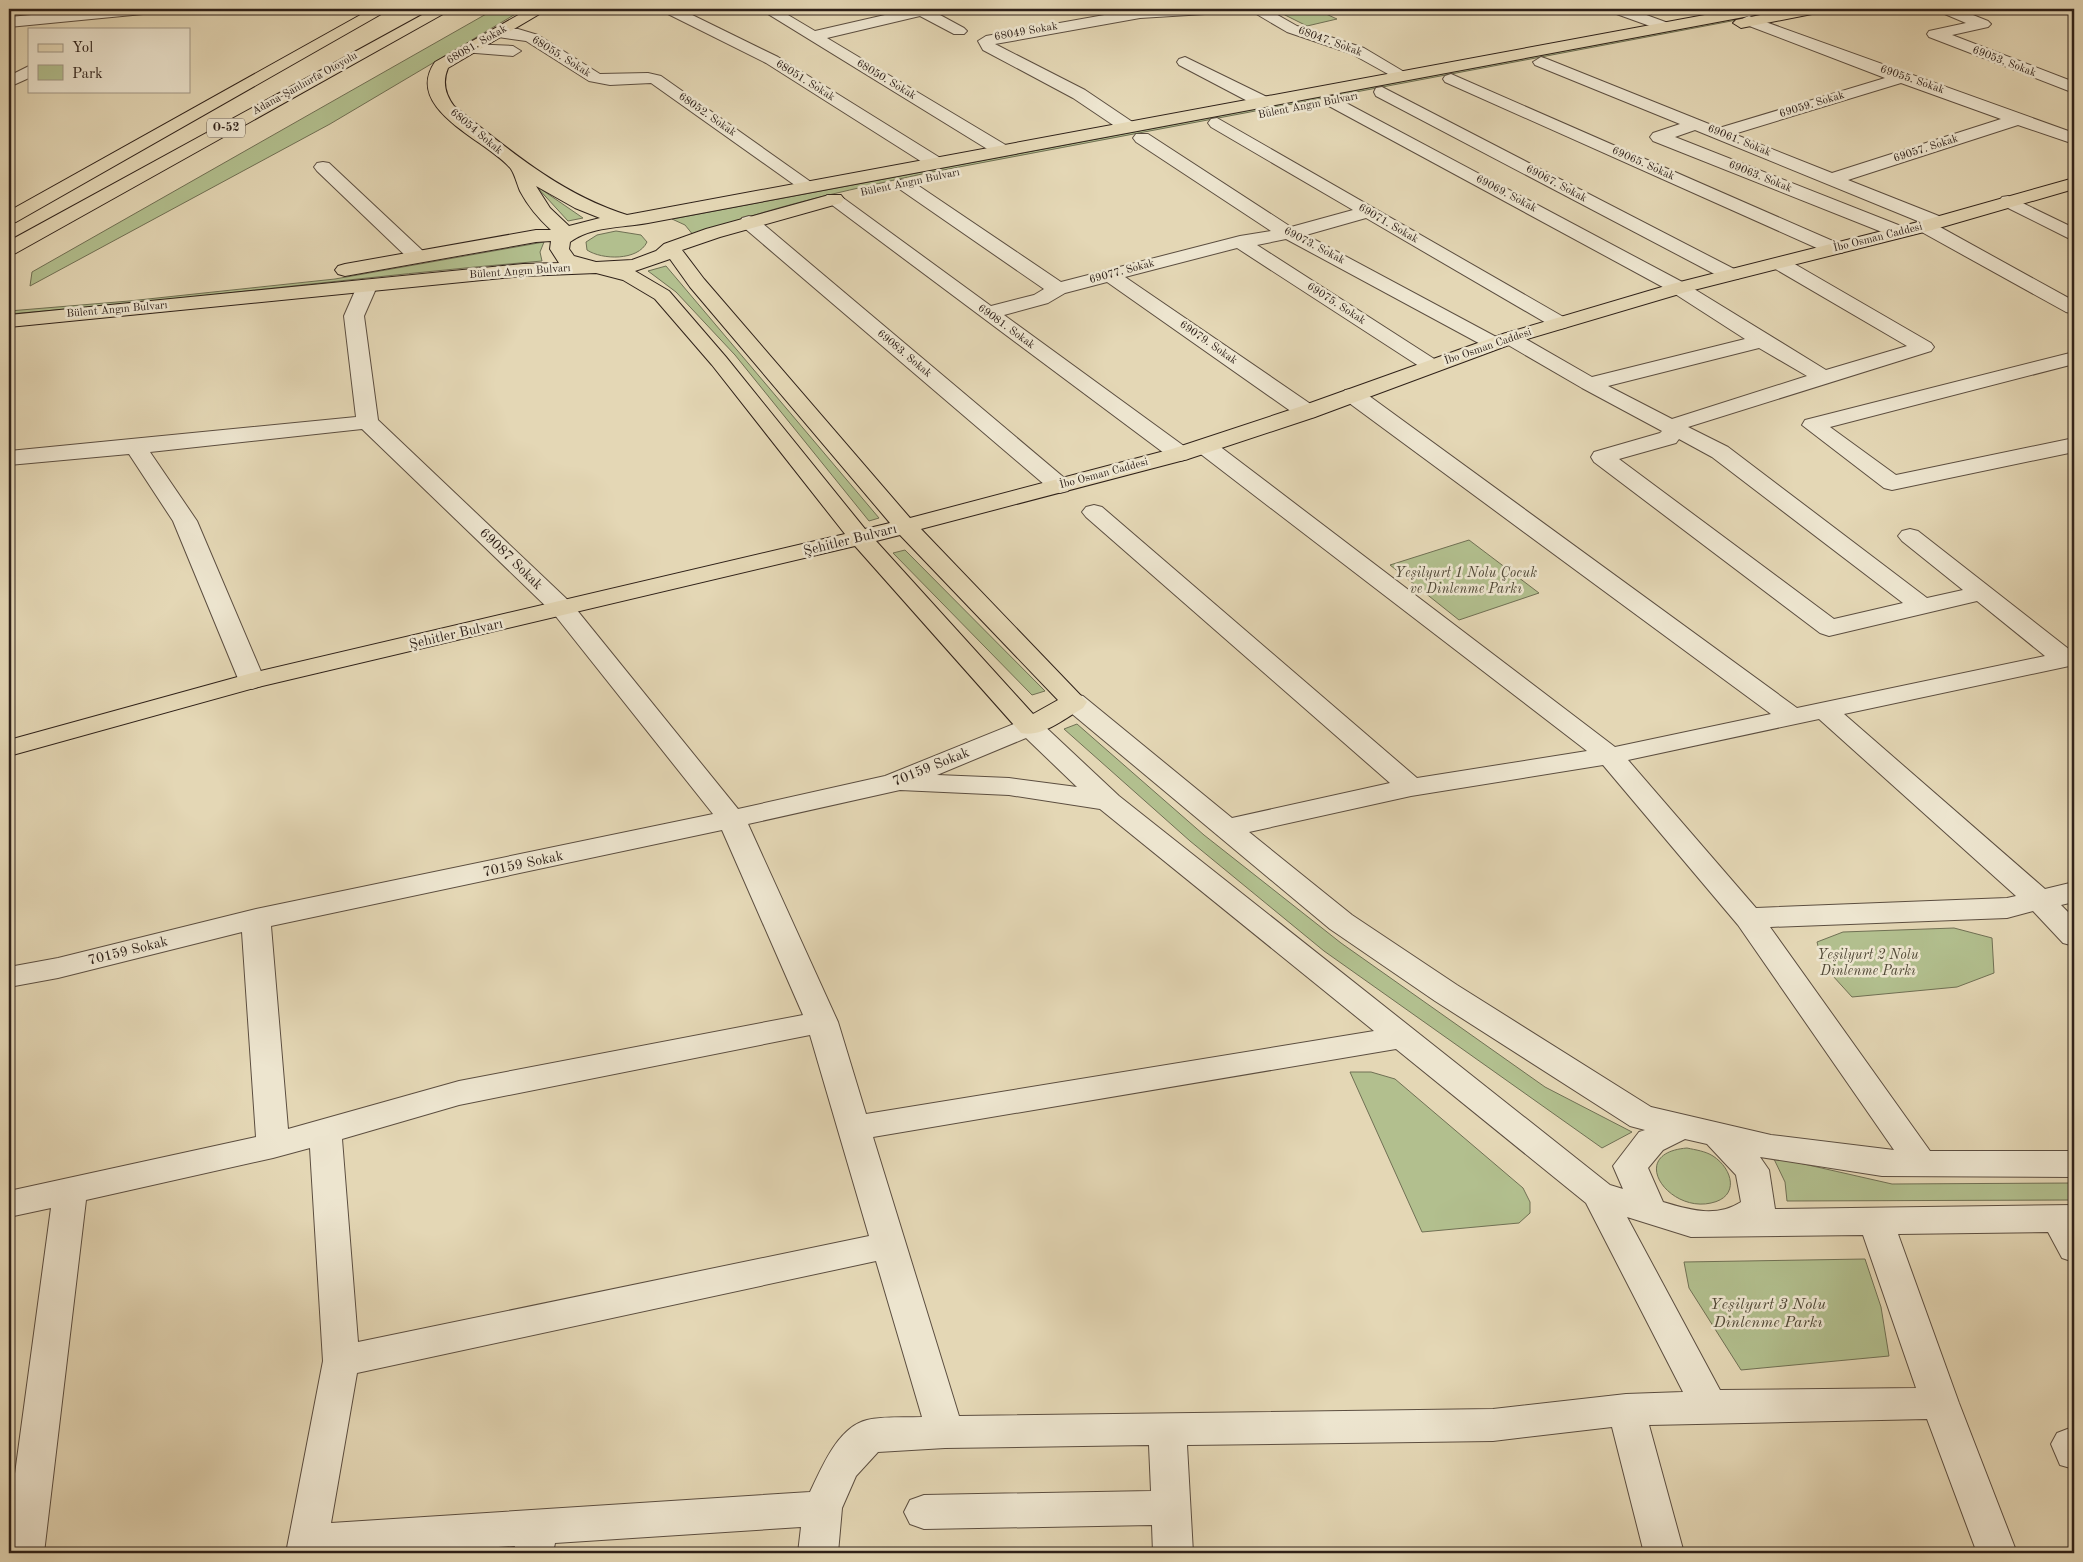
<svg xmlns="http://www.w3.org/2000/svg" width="2083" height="1562" viewBox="0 0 2083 1562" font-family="'Old Standard TT',serif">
<rect width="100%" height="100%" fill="#e4d7b5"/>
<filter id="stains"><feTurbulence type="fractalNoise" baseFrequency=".004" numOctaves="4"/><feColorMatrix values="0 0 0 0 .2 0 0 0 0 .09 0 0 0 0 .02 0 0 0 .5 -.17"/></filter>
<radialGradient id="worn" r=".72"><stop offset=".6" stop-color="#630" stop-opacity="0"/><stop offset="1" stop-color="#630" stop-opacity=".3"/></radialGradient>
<!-- green -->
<path fill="#b2bf8e" stroke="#707054" d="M 495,9 L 524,9 L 330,124 L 30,286 L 32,272 Z
M 1273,9 L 1315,9 L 1337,19 L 1307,26 Z
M 1786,9 L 1795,9 L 922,174 C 844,191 768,207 694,236 L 685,225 L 672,219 Z
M 535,185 L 583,218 L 568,221 Z
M 616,231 L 641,235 L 647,242 C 638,261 602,260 587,250 L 586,242 L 597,235 Z
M 544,242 L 540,252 L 542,261 C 364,276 187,300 9,314 L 9,311 L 129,301 L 335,279 Z
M 666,266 L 879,518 L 869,521 L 735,355 L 676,292 L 648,271 Z
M 1469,540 L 1539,593 L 1459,620 L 1390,565 Z
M 905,550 L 1045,691 L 1032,695 L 893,553 Z
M 1077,724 L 1204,835 L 1341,943 L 1545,1087 L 1632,1132 L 1602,1148 L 1324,951 L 1190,841 L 1064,729 Z
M 1954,928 L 1992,938 L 1994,973 L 1957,987 L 1852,997 L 1823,965 L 1817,942 L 1843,932 Z
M 1350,1072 L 1371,1072 L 1395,1079 L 1523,1188 L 1530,1202 L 1530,1213 L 1519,1223 L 1422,1232 Z
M 1687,1148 C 1696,1150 1705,1151 1713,1156 C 1733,1169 1740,1197 1711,1203 C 1668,1213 1626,1153 1687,1148 Z
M 1773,1157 L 1892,1184 L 2074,1183 L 2074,1200 L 1787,1201 L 1785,1182 Z
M 1865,1259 L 1881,1307 L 1889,1356 L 1741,1370 L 1689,1288 L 1684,1262 Z"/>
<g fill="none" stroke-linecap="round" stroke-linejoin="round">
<defs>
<path id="minor" d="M 98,9 L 151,9 L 143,14 L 9,27 L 9,17 Z
M 661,9 L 680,9 L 778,57 L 942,159 L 945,163 L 942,167 L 930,167 L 766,63 L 664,12 Z
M 760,9 L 778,9 L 815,31 L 911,9 L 929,9 L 964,28 L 967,31 L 964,34 L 954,34 L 920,16 L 827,38 L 1009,147 L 1012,151 L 1009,155 L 997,155 Z
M 1138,9 L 1213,9 L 1205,14 L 1140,18 L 995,44 L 1085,90 L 1134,123 L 1137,127 L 1134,131 L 1122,131 L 1073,98 L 983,50 L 978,41 L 986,36 Z
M 1248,9 L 1267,9 L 1297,26 L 1364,48 L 1411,76 L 1403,81 L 1397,79 L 1352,54 L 1287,32 Z
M 1608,9 L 1630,9 L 1671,24 L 1674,27 L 1671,30 L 1661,30 L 1611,12 Z
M 1937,9 L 1958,9 L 1988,21 L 1991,24 L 1988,27 L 1952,35 L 2074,82 L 2074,93 L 1929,37 L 1927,34 L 1929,31 L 1966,23 L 1940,12 Z
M 1749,16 L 2074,133 L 2074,144 L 2018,125 L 1848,180 L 1944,218 L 1946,222 L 1940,227 L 2074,301 L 2074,314 L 2066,312 L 1918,230 L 1916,226 L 1920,222 L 1695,130 L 1675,137 L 1906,228 L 1908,232 L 1906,236 L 1892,236 L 1653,141 L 1650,137 L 1653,133 L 1680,124 L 1535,65 L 1533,62 L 1541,57 L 1547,59 L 1719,128 L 1885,78 L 1744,24 L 1741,21 L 1744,18 ZM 1901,83 L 2001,119 L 1832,173 L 1734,134 Z
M 497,28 L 518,29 L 538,35 L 600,74 L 648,73 L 661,76 L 818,187 L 815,191 L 803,191 L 651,83 L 610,85 L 589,81 L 526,41 L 491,36 L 489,33 Z
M 469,44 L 513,46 L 521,51 L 513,56 L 463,52 L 461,49 Z
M 1185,57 L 1269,98 L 1271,102 L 1269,106 L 1257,106 L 1179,65 L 1177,62 L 1179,59 Z
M 29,66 L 29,78 L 9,87 L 9,76 Z
M 1451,74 L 1842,245 L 1845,249 L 1842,253 L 1828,253 L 1445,82 L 1443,79 L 1445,76 Z
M 1382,87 L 1738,271 L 1741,275 L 1738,279 L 1724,279 L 1376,96 L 1374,92 L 1376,88 Z
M 1333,96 L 1686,284 L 1826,370 L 1907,346 L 1772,267 L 1769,263 L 1772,259 L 1786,259 L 1931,343 L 1934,347 L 1931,351 L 1688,427 L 1728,447 L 1927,598 L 1963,590 L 1902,541 L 1898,536 L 1902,531 L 1910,529 L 1918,531 L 2070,650 L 2074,649 L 2074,665 L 1844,714 L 2045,889 L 2074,882 L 2074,902 L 2061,905 L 2074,918 L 2074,946 L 2063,943 L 2033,911 L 2007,918 L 1770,927 L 1930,1151 L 2074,1151 L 2074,1177 L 1882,1176 L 1760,1157 L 1769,1170 L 1775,1209 L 2074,1205 L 2074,1262 L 2062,1258 L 2048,1232 L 1898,1234 L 1959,1403 L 2017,1553 L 1977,1553 L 1927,1419 L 1649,1425 L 1684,1553 L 1644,1553 L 1612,1427 L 1493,1441 L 1187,1445 L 1193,1553 L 1153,1553 L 1152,1525 L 924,1529 L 910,1524 L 904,1512 L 910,1500 L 924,1495 L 1151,1491 L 1149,1445 L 945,1448 L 878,1452 L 856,1476 L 842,1508 L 838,1553 L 798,1553 L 801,1527 L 555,1543 L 553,1553 L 513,1553 L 515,1546 L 403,1553 L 286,1553 L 323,1361 L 310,1148 L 273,1158 L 86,1200 L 44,1553 L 9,1553 L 9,1518 L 51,1208 L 9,1217 L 9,1191 L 256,1137 L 242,932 L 58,978 L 9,987 L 9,967 L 58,958 L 256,909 L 713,814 L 554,614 L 362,429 L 150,452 L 197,521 L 265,681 L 261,686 L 252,689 L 243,686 L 239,681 L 173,521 L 129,454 L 9,465 L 9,451 L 356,417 L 344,316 L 358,284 L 361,280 L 375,280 L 378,284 L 364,316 L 378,420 L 572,604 L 738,809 L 885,776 L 1021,721 L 1030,719 L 1039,721 L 1119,796 L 1610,1185 L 1623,1189 L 1613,1166 L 1639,1132 L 1645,1130 L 1630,1126 L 1435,1001 L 1330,929 L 1065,708 L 1061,702 L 1065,696 L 1074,694 L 1083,696 L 1232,818 L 1390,783 L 1086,517 L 1082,512 L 1086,507 L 1094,505 L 1102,507 L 1417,778 L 1587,751 L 1198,452 L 1195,447 L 1198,442 L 1206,440 L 1214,442 L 1615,747 L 1771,714 L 1345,400 L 1342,395 L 1345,390 L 1353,389 L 1361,390 L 1797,708 L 2045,656 L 1977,601 L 1829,636 L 1820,633 L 1594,462 L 1591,457 L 1594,452 L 1660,433 L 1662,431 L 1582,388 L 1503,342 L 1500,347 L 1493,349 L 1486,347 L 1286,239 L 1257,245 L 1439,362 L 1442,366 L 1439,370 L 1432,372 L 1425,370 L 1237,248 L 1125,277 L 1315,407 L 1318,412 L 1315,417 L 1307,418 L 1299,417 L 1107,282 L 1065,293 L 1048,303 L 1004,315 L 1188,449 L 1191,454 L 1188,459 L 1180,461 L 1172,459 L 824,199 L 827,195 L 839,195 L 991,306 L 1034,295 L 1044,289 L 898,188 L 895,184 L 898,180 L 910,180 L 1061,282 L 1240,236 L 1271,231 L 1136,142 L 1133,138 L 1136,134 L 1148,134 L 1291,227 L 1353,210 L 1211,127 L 1208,123 L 1211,119 L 1217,118 L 1567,319 L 1570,323 L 1567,327 L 1560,329 L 1553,327 L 1366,218 L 1306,235 L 1500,339 L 1503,334 L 1510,332 L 1517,334 L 1592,377 L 1745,339 L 1672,292 L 1327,105 L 1325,101 L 1327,97 ZM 1759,348 L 1807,376 L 1672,419 L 1608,386 ZM 1679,439 L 1712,457 L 1903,603 L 1834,619 L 1619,459 L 1676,443 ZM 1819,719 L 2016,896 L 2007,898 L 1756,908 L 1628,760 ZM 1026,738 L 1077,787 L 1009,778 L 937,775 ZM 1603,765 L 1738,925 L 1894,1150 L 1771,1135 L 1651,1107 L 1457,985 L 1352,915 L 1249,832 L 1411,796 ZM 900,790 L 1009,795 L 1100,809 L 1374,1031 L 866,1114 L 838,1022 L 748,824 ZM 722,830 L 803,1015 L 459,1081 L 288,1129 L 271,926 ZM 810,1035 L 869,1236 L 358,1342 L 342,1139 L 459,1105 ZM 1396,1049 L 1586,1203 L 1683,1392 L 1626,1394 L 1493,1409 L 959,1416 L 873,1137 ZM 1685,1139 L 1707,1144 L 1736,1175 L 1741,1202 C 1716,1218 1690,1210 1663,1202 L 1648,1168 L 1663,1150 ZM 1627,1217 L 1691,1237 L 1863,1235 L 1916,1388 L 1720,1390 ZM 876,1261 L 922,1417 C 904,1418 884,1416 867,1420 C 838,1427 822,1467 810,1492 L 331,1523 L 357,1373 Z
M 323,162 L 329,163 L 425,253 L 428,257 L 425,261 L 411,261 L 317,171 L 314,167 L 317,163 Z
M 2008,196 L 2074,228 L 2074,241 L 2002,205 L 1999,201 L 2002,197 Z
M 749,216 L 756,218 L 1068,481 L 1071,486 L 1068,491 L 1060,493 L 1052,491 L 742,226 L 740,222 L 742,218 Z
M 2074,352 L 2074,364 L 1830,427 L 1896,475 L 2074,438 L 2074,452 L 1892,490 L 1884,488 L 1802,425 L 1805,420 Z
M 2070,1428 L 2074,1429 L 2074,1469 L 2060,1465 L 2051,1444 L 2057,1433 Z"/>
<path id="major" d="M 529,9 L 548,9 L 448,68 C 442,82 445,94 454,106 C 508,149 560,194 627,215 L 1737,9 L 1768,9 L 1760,14 L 648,223 C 621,228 592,226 570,242 L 569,249 L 574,256 L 596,262 L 632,260 L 656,251 L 664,244 L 706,229 L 829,195 L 841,195 L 844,199 L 841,203 L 720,237 L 682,250 L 704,279 L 910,518 L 1172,449 L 1299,407 L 1503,334 L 1672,284 L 1918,222 L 2074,178 L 2074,189 L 1932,230 L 1686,292 L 1517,342 L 1315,417 L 1188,459 L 921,529 L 1087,702 L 1083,708 C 1065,718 1042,738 1021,733 L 855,546 L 258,687 L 9,756 L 9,740 L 252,673 L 845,534 L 712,365 L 655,299 L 623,280 L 596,273 L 523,276 L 9,327 L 9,315 L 523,264 L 559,263 L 550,249 L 551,241 L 536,242 L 345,276 L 338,274 L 335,270 L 338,266 L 345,264 L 536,230 L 551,230 C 538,218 528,206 520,191 C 517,184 515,175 511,169 C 489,141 402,110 435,62 ZM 536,186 L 575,208 L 600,218 L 569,226 L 550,208 ZM 670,259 L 690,287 L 890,523 L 865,529 L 726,357 L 669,291 L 635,271 ZM 900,535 L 1058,700 L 1033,714 L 876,541 Z
M 1790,9 L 1820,9 L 1812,14 L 1741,28 L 1733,23 L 1736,20 Z"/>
<path id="highway" d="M 371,9 L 390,9 L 16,222 L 9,223 L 9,211 Z
M 433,9 L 452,9 L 16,253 L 9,255 L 9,241 Z"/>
</defs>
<!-- minor casing -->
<use href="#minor" stroke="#5c4e40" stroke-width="2"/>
<!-- major casing -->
<use href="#major" stroke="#2f2119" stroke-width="2"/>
<!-- highway casing -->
<use href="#highway" stroke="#2f2119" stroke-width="2"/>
<!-- minor -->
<use href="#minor" fill="#ede5cf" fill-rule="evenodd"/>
<!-- major -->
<use href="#major" fill="#e4d7b5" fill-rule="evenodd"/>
<!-- highway -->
<use href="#highway" fill="#e4d7b5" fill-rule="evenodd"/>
</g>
<g text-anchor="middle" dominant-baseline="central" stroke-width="5" stroke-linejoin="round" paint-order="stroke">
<!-- far-street labels -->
<g font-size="11" fill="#2f2119" stroke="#ede5cf">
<text transform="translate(1026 32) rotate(-10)">68049 Sokak</text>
<text transform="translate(1330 42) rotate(20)">68047. Sokak</text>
<text transform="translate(477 45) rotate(-30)">68081. Sokak</text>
<text transform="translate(561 57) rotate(32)">68055. Sokak</text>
<text transform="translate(2004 62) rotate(21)">69053. Sokak</text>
<text transform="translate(886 80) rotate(31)">68050. Sokak</text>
<text transform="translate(1912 80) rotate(19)">69055. Sokak</text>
<text transform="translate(805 81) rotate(32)">68051. Sokak</text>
<text transform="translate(305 84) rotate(-29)">Adana-Şanlıurfa Otoyolu</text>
<text transform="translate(1812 105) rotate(-17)">69059. Sokak</text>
<text transform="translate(1308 106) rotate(-11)">Bülent Angın Bulvarı</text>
<text transform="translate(707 115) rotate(35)">68052. Sokak</text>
<text transform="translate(476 132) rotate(40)">68054 Sokak</text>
<text transform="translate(1739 141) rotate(22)">69061. Sokak</text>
<text transform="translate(1926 149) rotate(-18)">69057. Sokak</text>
<text transform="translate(1643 164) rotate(24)">69065. Sokak</text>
<text transform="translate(1760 177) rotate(22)">69063. Sokak</text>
<text transform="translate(910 183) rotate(-12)">Bülent Angın Bulvarı</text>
<text transform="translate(1556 184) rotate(28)">69067. Sokak</text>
<text transform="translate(1506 194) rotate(28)">69069. Sokak</text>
<text transform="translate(1388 224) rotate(30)">69071. Sokak</text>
<text transform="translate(1878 238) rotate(-14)">İbo Osman Caddesi</text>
<text transform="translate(1314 246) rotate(28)">69073. Sokak</text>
<text transform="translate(520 272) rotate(-4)">Bülent Angın Bulvarı</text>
<text transform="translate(1122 272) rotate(-15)">69077. Sokak</text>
<text transform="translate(1336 304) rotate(33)">69075. Sokak</text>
<text transform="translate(117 310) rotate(-5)">Bülent Angın Bulvarı</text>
<text transform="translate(1006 327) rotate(36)">69081. Sokak</text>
<text transform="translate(1208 343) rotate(35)">69079. Sokak</text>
<text transform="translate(1488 347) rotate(-19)">İbo Osman Caddesi</text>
<text transform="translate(904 354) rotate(40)">69083. Sokak</text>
<text transform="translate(1104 474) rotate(-15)">İbo Osman Caddesi</text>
</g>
<!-- shield labels -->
<rect fill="#ede5cf" stroke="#685c50" stroke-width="1" x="207" y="118.5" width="38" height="19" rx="4"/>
<g font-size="12" font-weight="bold" fill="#2f2119">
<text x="226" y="128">O-52</text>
</g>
<!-- street labels -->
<g font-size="14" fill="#2f2119" stroke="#ede5cf">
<text transform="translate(850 540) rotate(-14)">Şehitler Bulvarı</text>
<text transform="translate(511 559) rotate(44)">69087 Sokak</text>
<text transform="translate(456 634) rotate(-13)">Şehitler Bulvarı</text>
<text transform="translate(931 767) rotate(-22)">70159 Sokak</text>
<text transform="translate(523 864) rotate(-12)">70159 Sokak</text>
<text transform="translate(128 951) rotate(-14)">70159 Sokak</text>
</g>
<!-- park labels -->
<g font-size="14" font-style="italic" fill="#504836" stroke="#ede5cf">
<text x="1466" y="573">Yeşilyurt 1 Nolu Çocuk<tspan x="1466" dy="16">ve Dinlenme Parkı</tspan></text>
<text x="1868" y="955">Yeşilyurt 2 Nolu<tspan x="1868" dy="16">Dinlenme Parkı</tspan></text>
</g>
<!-- near-park labels -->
<g font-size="16" font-style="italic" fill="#504836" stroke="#ede5cf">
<text x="1768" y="1305">Yeşilyurt 3 Nolu<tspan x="1768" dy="18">Dinlenme Parkı</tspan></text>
</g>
</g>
<!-- margin -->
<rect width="2083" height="1562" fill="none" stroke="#e4d7b5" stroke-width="30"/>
<rect x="10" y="10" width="2063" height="1542" fill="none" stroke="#2f2119" stroke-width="2.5"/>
<rect x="15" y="15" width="2053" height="1532" fill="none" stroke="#2f2119"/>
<!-- legend -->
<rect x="28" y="28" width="162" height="65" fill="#ede5cf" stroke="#a19786"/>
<rect x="38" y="44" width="25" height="8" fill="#e4d7b5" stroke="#a19786"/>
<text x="72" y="52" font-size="15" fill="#2f2119">Yol</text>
<rect x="38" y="65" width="25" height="15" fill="#b2bf8e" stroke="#a19786"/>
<text x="72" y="78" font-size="15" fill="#2f2119">Park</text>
<rect width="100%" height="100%" filter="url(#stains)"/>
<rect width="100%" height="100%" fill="url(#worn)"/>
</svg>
